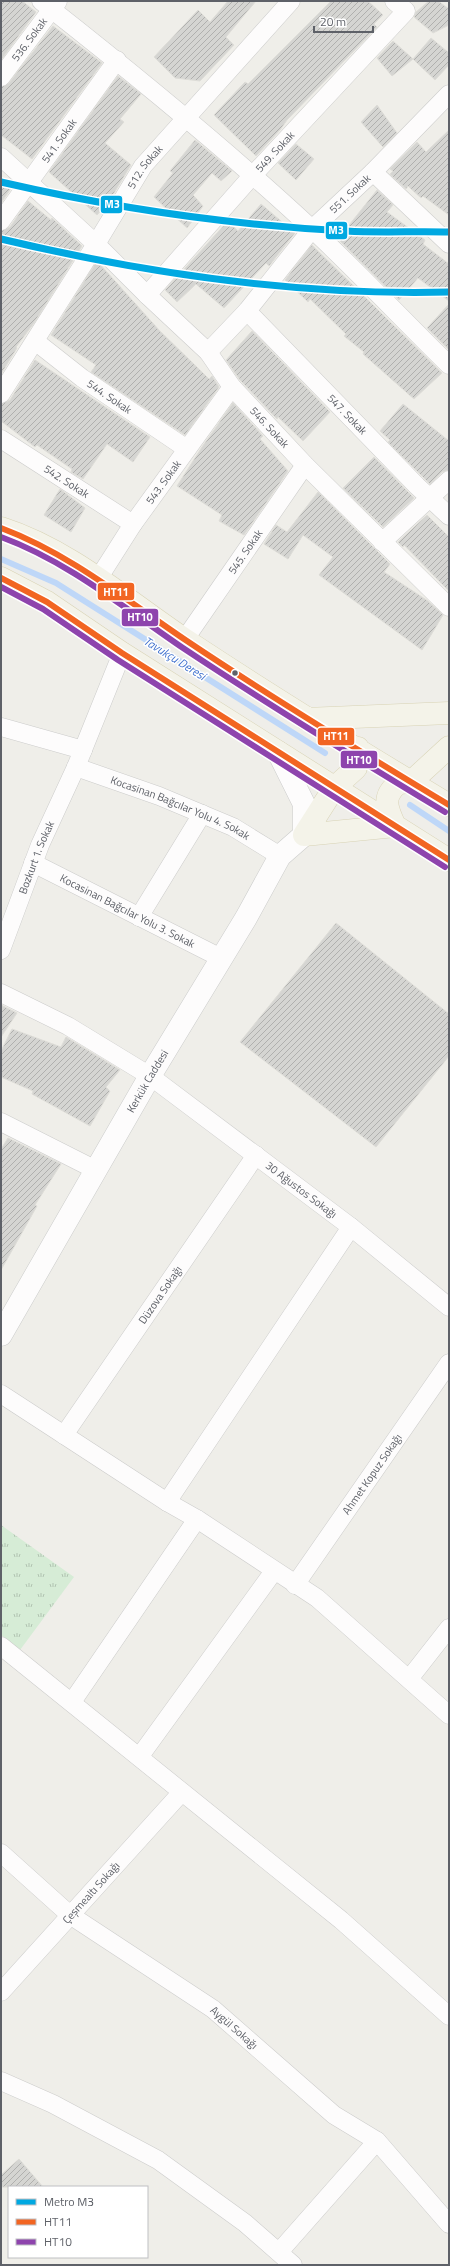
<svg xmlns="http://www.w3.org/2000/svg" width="450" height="2266" viewBox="0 0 450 2266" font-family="'Titillium Web',sans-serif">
<defs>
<pattern id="park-tufts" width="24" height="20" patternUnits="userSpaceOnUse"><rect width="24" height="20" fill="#d6ecd6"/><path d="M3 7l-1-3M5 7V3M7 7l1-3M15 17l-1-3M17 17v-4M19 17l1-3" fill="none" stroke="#b1c3b1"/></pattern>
<pattern id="building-hatch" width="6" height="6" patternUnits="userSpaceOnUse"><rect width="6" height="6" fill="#d5d5d2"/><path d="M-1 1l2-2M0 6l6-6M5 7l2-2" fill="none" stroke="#b0b0ae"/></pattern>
</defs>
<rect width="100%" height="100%" fill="#efeee9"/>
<!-- park -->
<path fill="url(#park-tufts)" d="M 1,1525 L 74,1577 L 20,1650 L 1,1635 Z"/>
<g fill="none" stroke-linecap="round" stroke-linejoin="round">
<!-- stream -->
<path stroke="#bed7f8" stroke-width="6" d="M 1,559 L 56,583 L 325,753
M 410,805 L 449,831"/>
</g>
<!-- building -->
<path fill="url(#building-hatch)" stroke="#deddd8" d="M 1,1 L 22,1 L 36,12 L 1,60 Z
M 228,1 L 256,1 L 226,37 L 234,45 L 200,81 L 175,78 L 154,57 L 198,10 L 210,22 Z
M 331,1 L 368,1 L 383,15 L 374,24 L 377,27 L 287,120 L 280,130 L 256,156 L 214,115 L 245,82 L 248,84 Z
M 429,1 L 438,1 L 449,9 L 449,25 L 433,33 L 414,17 L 416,12 Z
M 53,26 L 102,63 L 32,159 L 1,135 L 1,87 L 9,83 Z
M 431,38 L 449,53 L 449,65 L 435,80 L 413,59 Z
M 393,41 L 413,59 L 392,76 L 377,58 Z
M 118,76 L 141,94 L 120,119 L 124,122 L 105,143 L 131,165 L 111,198 L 97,215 L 49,172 Z
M 377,105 L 397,133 L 383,147 L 361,122 Z
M 449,130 L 449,215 L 423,196 L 421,198 L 408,186 L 406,189 L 390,174 L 393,171 L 390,169 L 417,142 L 426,152 Z
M 195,140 L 232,171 L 221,181 L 212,173 L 193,195 L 203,206 L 187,228 L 154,197 L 173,173 L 170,171 Z
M 296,144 L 314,159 L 296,180 L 278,163 Z
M 1,178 L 12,187 L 1,203 Z
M 377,190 L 393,205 L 387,212 L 425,240 L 423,244 L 449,264 L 449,301 L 418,278 L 399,300 L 338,239 Z
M 28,201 L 51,220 L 52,218 L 82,246 L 34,323 L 16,347 L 17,348 L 1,374 L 1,231 L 10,227 Z
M 261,204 L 295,233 L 269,266 L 266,263 L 224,308 L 196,284 L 177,302 L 165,290 L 228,221 L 238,231 Z
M 312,245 L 442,373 L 414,399 L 363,354 L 364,352 L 344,336 L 346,334 L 310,299 L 308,302 L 285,280 Z
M 97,261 L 159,330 L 209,379 L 212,376 L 219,387 L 185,435 L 91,372 L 96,365 L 51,335 Z
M 449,304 L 449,350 L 427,328 Z
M 252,331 L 330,412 L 303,441 L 278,417 L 277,419 L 240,380 L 226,360 Z
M 35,360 L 150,437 L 133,462 L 107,444 L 83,479 L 71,472 L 72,469 L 37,445 L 35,447 L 1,421 L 1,404 L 10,400 Z
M 233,403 L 263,436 L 260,439 L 288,471 L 244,535 L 219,521 L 222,515 L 177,486 L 202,447 Z
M 403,404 L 449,441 L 449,470 L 442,472 L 430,484 L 388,442 L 390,440 L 380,431 Z
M 374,457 L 414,498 L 383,527 L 343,488 Z
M 60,489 L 85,508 L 71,532 L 44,515 Z
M 318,492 L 390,564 L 384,572 L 428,601 L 443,615 L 422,650 L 319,575 L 333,557 L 303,535 L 288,559 L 264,544 L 276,525 L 287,532 Z
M 427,515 L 449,537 L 449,591 L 404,545 L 403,547 L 398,542 Z
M 336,923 L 449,1014 L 449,1056 L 376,1147 L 240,1042 Z
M 1,1005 L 17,1013 L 1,1037 Z
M 12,1029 L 61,1047 L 66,1037 L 120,1070 L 106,1087 L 110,1091 L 90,1126 L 32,1094 L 33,1091 L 1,1077 L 1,1051 Z
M 8,1138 L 61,1164 L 35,1205 L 37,1206 L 1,1270 L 1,1149 Z
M 19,2159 L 43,2187 L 1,2187 L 1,2175 Z"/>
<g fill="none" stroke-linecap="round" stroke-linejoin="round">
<defs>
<g id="street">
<path d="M 41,1 C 134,74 225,148 312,229 C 359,273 403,320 449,365"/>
<path id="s1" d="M 1,77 L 58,1"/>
<path id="s2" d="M 1,157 L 96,244 L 147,295 L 208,352 L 232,387 L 305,465 L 449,607"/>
<path d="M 373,172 L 449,244"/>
<path id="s3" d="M 1,221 L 117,60"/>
<path id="s4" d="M 147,295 L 252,176 L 406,11 L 394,1"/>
<path id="s5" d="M 247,311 L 417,486 L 449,516"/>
<path id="s6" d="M 35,341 L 82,378 L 187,449"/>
<path id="s7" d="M 208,352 L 247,311 L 312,229 L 373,172 L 449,94"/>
<path id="s8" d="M 1,394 L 96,244 L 143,166 L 291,1"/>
<path id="s9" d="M 1,439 L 133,524"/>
<path d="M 382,542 L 449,480"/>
<path id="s10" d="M 98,579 L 133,524 L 232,387"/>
<path id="s11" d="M 185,639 L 305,465"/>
<path d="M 1,727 L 83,750"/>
<path id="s12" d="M 76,767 L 159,796 L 233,827 L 280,856"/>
<path id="s13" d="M 33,863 L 221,958"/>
<path d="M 139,917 L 202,814"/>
<path id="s14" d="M 1,950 L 40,845 L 76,767 L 122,653"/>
<path id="s15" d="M 1,993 L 68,1026 L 150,1076 L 351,1227 L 449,1307"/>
<path d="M 1,1122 L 96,1170"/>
<path d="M 1,1394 L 167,1502 L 197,1519 L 317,1598 L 449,1715"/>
<path id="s16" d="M 64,1435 L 256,1155"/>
<path d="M 167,1502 L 351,1227"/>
<path id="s17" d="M 295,1585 L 449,1363"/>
<path d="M 1,1646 L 341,1920 L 449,2016"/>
<path d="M 409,1679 L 449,1628"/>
<path d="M 72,1702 L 197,1519"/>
<path d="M 140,1756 L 274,1571"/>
<path id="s18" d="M 1,1853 L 70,1915 L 213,2009 L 334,2115 L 377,2141 L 449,2224"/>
<path id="s19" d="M 1,1992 L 181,1793"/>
<path d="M 1,2081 L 53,2104 L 158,2160 L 245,2223 L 293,2265"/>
<path d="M 279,2252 L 377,2141"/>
</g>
<g id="secondary">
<path id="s20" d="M 1,1335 L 150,1076 L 246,918 L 280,856 L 304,835 L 304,804 L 278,752"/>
</g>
<path id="primary" d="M 1,528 C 70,550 127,601 187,641 C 273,698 361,752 449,805
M 1,578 L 47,602 L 122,653 L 449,860
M 306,719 L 449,713
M 304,835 L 395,826 C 387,809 381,796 399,783 L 411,782 L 449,747
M 304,835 L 334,788 L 356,768 L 358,748"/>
</defs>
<!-- street casing -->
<use href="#street" stroke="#cccccb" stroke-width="19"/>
<!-- secondary casing -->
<use href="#secondary" stroke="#cbcccb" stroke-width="23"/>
<!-- primary casing -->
<use href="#primary" stroke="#d8d3b5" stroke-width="23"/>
<!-- street -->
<use href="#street" stroke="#fdfcfc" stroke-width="18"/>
<!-- secondary -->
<use href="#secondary" stroke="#fdfcfc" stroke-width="22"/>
<!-- primary -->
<use href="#primary" stroke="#f4f3e9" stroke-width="22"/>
<defs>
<path id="bus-1" d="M 1,528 C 70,554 126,600 187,641 C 272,698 361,752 449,805
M 1,578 L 47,602 L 122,653 L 449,860"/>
<path id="bus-2" d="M 1,537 C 69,562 124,608 183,648 C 269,705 357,759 445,812
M 1,587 L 43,609 L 118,660 L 445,867"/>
</defs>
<!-- bus-1 casing -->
<use href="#bus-1" stroke="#fff" stroke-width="9"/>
<!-- bus-2 casing -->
<use href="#bus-2" stroke="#fff" stroke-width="9"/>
<!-- bus-1 -->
<use href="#bus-1" stroke="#f26522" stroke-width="6"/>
<!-- bus-2 -->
<use href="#bus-2" stroke="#8e44ad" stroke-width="6"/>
<defs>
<path id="metro-1" d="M 1,182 C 114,208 230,225 346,231 C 380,233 415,231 449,232
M 1,239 C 148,274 298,296 449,292"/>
</defs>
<!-- metro-1 casing -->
<use href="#metro-1" stroke="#fff" stroke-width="10"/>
<!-- metro-1 -->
<use href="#metro-1" stroke="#00a8e1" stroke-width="7"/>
</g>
<!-- markers -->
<circle fill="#5e6168" stroke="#fff" stroke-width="1.5" cx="235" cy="673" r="3.5"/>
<g text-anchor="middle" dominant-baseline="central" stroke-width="3" stroke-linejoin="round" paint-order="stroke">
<!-- street labels -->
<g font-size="11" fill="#5e6168" stroke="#fff">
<text stroke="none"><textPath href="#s1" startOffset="47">536. Sokak</textPath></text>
<text stroke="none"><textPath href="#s3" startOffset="99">541. Sokak</textPath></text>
<text stroke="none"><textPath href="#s4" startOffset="192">549. Sokak</textPath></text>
<text stroke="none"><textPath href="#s8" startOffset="269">512. Sokak</textPath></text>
<text stroke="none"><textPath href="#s7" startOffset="213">551. Sokak</textPath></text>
<text stroke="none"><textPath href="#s6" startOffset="93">544. Sokak</textPath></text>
<text stroke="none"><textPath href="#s5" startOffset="144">547. Sokak</textPath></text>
<text stroke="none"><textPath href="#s2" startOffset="382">546. Sokak</textPath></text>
<text stroke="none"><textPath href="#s9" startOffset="78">542. Sokak</textPath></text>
<text stroke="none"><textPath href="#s10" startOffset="117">543. Sokak</textPath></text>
<text stroke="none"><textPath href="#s11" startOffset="106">545. Sokak</textPath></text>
<text stroke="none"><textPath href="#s12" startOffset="112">Kocasinan Bağcılar Yolu 4. Sokak</textPath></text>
<text stroke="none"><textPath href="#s14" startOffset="99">Bozkurt 1. Sokak</textPath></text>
<text stroke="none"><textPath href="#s13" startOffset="106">Kocasinan Bağcılar Yolu 3. Sokak</textPath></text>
<text stroke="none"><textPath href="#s20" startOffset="293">Kerkük Caddesi</textPath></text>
<text stroke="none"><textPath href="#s15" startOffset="360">30 Ağustos Sokağı</textPath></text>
<text stroke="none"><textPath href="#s16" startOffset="170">Düzova Sokağı</textPath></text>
<text stroke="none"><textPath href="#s17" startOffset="135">Ahmet Kopuz Sokağı</textPath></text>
<text stroke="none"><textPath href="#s19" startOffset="134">Çeşmealtı Sokağı</textPath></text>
<text stroke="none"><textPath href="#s18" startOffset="292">Aygül Sokağı</textPath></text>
</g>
<!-- water labels -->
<g font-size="12" font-style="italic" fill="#4071ce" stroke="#fff">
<text transform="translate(175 658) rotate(32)">Tavukçu Deresi</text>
</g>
</g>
<g stroke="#fff" stroke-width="1.5">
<rect x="100" y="195" width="23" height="19" rx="4" fill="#00a8e1"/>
<rect x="325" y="221" width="23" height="19" rx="4" fill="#00a8e1"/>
<rect x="97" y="582" width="38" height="19" rx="4" fill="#f26522"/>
<rect x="121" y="608" width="38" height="19" rx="4" fill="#8e44ad"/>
<rect x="317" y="727" width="38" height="19" rx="4" fill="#f26522"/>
<rect x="340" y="750" width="38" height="19" rx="4" fill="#8e44ad"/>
</g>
<g font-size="11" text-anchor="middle" font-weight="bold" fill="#fff">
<text x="112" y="208">M3</text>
<text x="336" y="234">M3</text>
<text x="116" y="596">HT11</text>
<text x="140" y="621">HT10</text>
<text x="336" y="740">HT11</text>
<text x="359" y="764">HT10</text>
</g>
<!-- border -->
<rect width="450" height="2266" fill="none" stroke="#5e6168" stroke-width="4"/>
<!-- legend -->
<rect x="8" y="2186" width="140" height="72" fill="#ffffff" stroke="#bfc0c3"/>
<rect x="16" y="2199" width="20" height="6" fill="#00a8e1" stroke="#bfc0c3"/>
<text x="44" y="2206" font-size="12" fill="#5e6168">Metro M3</text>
<rect x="16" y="2219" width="20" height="6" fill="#f26522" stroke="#bfc0c3"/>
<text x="44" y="2226" font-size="12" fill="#5e6168">HT11</text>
<rect x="16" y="2239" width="20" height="6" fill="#8e44ad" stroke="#bfc0c3"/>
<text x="44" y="2246" font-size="12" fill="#5e6168">HT10</text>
<!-- scale -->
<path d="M314 26v6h59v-6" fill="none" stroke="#5e6168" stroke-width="2"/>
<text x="320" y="26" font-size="12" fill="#5e6168" stroke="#ffffff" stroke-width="3" paint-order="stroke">20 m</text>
</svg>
